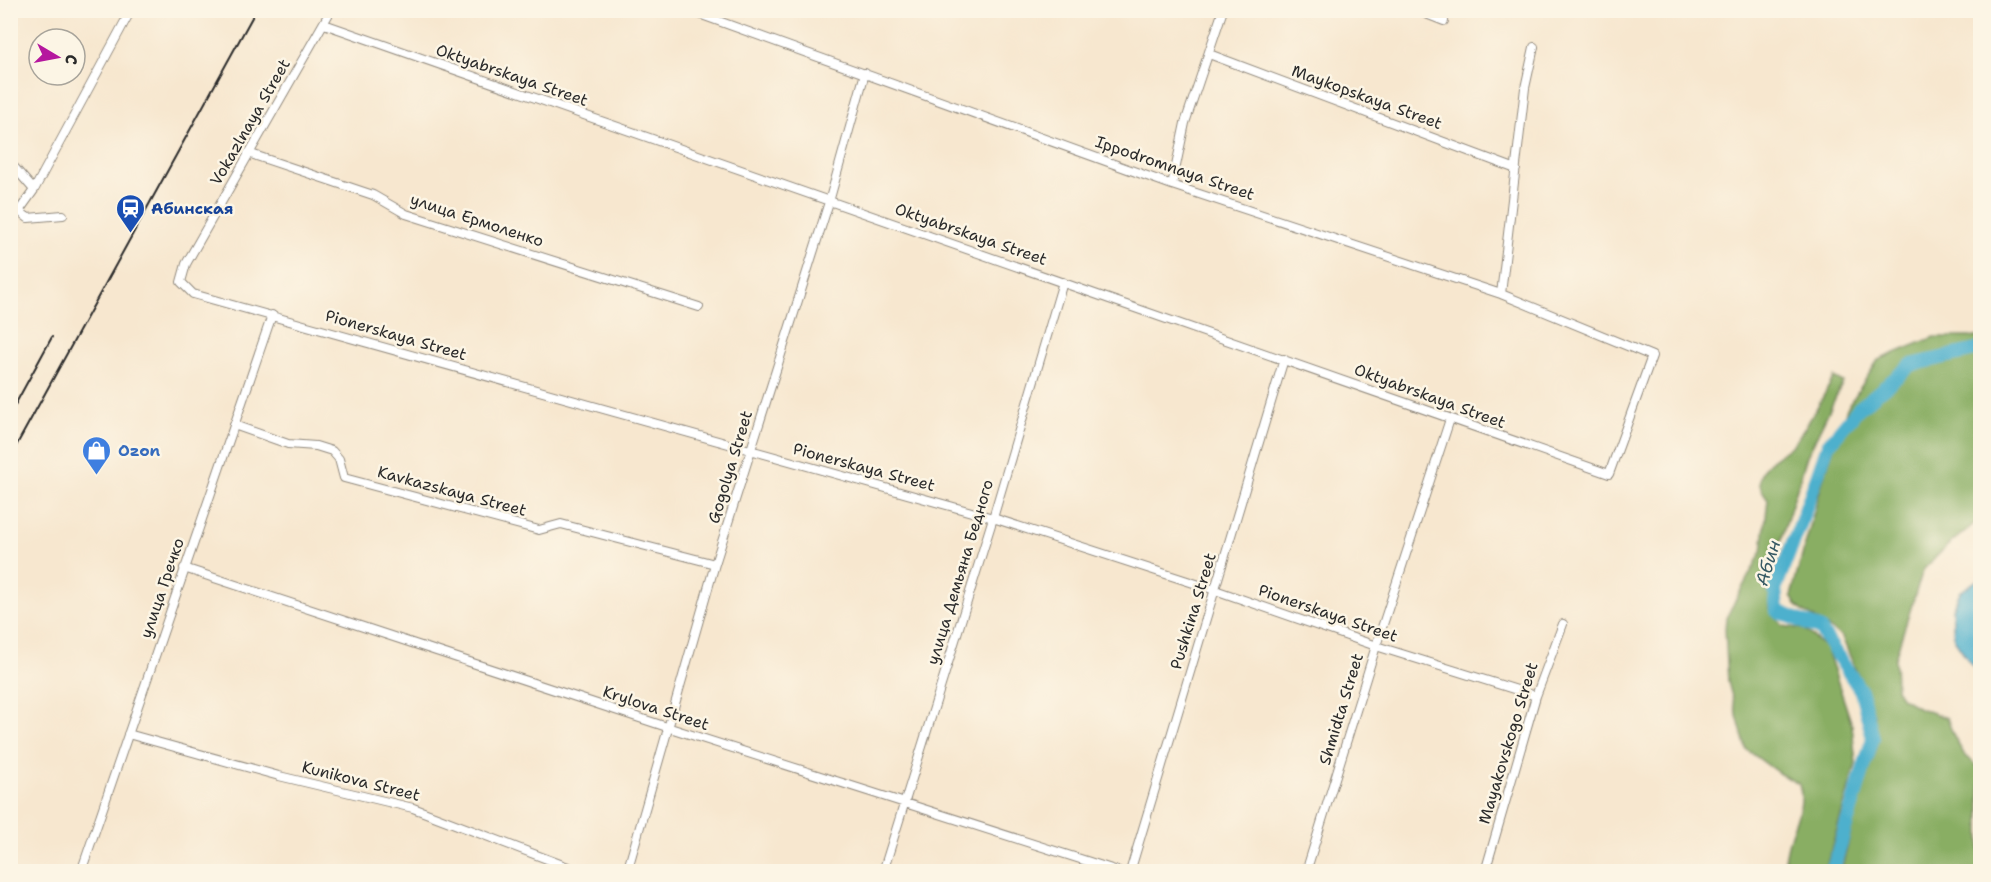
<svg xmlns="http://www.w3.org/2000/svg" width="1991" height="882" viewBox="0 0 1991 882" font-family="'Shantell Sans',sans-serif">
<rect width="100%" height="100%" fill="#fcf5e5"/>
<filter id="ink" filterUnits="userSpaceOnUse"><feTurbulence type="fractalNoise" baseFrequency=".0167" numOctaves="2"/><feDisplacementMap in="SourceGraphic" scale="12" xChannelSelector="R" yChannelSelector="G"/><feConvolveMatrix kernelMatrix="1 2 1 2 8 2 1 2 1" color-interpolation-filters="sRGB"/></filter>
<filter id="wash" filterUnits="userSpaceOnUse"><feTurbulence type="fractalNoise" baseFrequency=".008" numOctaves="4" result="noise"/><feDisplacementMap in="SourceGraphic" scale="24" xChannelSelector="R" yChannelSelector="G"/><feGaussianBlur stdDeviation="1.35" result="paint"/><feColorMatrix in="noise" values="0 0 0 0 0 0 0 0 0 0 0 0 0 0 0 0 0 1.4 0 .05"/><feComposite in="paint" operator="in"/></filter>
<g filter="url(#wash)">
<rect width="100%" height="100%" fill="#f7e7cf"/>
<!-- forest -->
<path fill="#89ae63" stroke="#5a6c47" stroke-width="1.5" d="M 1934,337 L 1980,337 L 1980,519 L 1946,547 L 1923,570 L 1895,658 L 1896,689 L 1902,698 L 1919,708 L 1947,718 C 1951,730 1957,743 1964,754 C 1970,761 1975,760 1980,771 L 1980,871 L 1841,871 L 1856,811 L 1877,747 L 1874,715 L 1842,637 L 1803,611 L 1796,605 L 1791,596 L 1822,483 L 1847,408 L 1878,360 Z
M 1834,377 L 1843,382 L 1807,456 L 1770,575 L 1770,609 L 1783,626 L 1804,629 L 1827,649 L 1852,725 L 1856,764 L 1825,871 L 1783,871 C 1785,859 1787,846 1791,834 C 1797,816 1805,803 1799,784 L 1780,774 L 1746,749 L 1728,682 L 1725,629 L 1726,618 L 1762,551 L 1768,499 C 1762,491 1757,484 1761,474 C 1765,461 1782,454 1791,446 C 1804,434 1824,394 1834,377 Z"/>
<!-- water -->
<path fill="#4eb0cd" stroke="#3c6e7c" stroke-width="1.5" d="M 1980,578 L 1980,677 L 1954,639 L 1952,609 L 1960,592 Z"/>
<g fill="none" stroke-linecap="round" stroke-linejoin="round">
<!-- river -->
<path stroke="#4eb0cd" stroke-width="14" d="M 1832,872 L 1873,738 L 1861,691 L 1820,629 L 1777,611 L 1775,589 L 1800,525 L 1828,445 L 1858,409 L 1911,365 L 1980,349"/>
</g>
</g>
<g filter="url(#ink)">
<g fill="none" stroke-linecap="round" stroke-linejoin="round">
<defs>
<path id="minor" d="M 115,10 L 128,16
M 331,10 L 186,264 L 181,282 L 193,294 L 993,518 L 1215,590 L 1376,646 L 1536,696
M 1416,10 L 1444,21
M 324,24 L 1609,474 L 1652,356 L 1501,294 L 1172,185 L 688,10
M 1209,54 L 1516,169
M 248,153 L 373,195 L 406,214 L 699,307
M 10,169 L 15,168 L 34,190
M 1172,185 L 1185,123 L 1223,10
M 19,211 L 28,218 L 63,215
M 10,217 L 19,211 L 34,190 L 131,10
M 1501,294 L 1525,88 L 1534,47
M 234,425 L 288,444 L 316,446 L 332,451 L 339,459 L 344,478 L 539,530 L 561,524 L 715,564
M 184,568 L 670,728 L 1121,872
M 128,734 L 279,776 L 413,808 L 581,872
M 81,872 L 272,315
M 627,872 L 715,564 L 829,202 L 865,73
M 883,872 L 993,518 L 1063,282
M 1130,872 L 1284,359
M 1306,872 L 1376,646 L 1450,419
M 1485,872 L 1536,696 L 1563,624"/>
</defs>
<!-- minor casing -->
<use href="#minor" stroke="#91897d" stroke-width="10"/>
<!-- minor -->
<use href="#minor" stroke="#fff" stroke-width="8"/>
<!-- rail -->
<path stroke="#2b2b2b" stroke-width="2" d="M 10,414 L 52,337
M 10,457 L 256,10"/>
</g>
</g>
<!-- icons -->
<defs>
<symbol id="station-pin" viewBox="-11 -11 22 30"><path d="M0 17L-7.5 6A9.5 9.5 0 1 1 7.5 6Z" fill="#1a4fb4" stroke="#fcf5e5"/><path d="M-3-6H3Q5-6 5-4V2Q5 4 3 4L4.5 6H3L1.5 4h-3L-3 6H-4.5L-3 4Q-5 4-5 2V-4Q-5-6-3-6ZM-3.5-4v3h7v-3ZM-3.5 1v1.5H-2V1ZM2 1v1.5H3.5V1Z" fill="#fff"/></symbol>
<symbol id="shop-pin" viewBox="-11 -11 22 30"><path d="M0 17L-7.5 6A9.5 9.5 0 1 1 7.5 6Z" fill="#3f7fe0" stroke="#fcf5e5"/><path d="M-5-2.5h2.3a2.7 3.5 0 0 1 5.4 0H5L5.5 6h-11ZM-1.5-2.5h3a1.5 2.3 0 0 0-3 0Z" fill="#fff"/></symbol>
</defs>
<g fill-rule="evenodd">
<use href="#station-pin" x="114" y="192" width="33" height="45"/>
<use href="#shop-pin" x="80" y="434" width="33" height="45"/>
</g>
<g text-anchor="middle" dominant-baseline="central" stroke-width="5" stroke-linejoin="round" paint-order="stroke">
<!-- street labels -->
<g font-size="16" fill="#2b2b2b" stroke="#fcf5e5">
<text transform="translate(512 75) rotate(19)">Oktyabrskaya Street</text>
<text transform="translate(1367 97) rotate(20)">Maykopskaya Street</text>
<text transform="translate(250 122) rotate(-60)">Vokazlnaya Street</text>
<text transform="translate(1175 168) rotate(19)">Ippodromnaya Street</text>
<text transform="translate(477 220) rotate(18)">улица Ермоленко</text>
<text transform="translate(971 234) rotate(19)">Oktyabrskaya Street</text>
<text transform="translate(396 335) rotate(16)">Pionerskaya Street</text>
<text transform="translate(1430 396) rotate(20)">Oktyabrskaya Street</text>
<text transform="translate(730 467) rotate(-73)">Gogolya Street</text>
<text transform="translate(864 467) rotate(15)">Pionerskaya Street</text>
<text transform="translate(452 491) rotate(15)">Kavkazskaya Street</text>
<text transform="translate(960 572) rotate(-73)">улица Демьяна Бедного</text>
<text transform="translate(162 588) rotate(-71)">улица Гречко</text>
<text transform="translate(1193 611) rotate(-73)">Pushkina Street</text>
<text transform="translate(1328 613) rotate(19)">Pionerskaya Street</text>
<text transform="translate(656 708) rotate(18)">Krylova Street</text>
<text transform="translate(1341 709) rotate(-73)">Shmidta Street</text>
<text transform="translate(1508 743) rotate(-73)">Mayakovskogo Street</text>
<text transform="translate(361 781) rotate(14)">Kunikova Street</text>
</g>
<!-- transit labels -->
<g font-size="16" font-weight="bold" fill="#164399" stroke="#fcf5e5" text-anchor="start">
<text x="151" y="208">Абинская</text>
</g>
<!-- shop labels -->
<g font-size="16" font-weight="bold" fill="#366cbe" stroke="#fcf5e5" text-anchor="start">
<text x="118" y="450">Ozon</text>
</g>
<!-- water labels -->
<g font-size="18" font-style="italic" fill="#375a64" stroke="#fcf5e5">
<text transform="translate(1768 563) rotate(-73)">Абин</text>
</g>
</g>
<!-- margin -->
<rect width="1991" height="882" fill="none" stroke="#fcf5e5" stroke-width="36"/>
<!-- north arrow -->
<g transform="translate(57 57) rotate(100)"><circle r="28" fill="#fcf5e5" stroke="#a8a49b" stroke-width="1.5"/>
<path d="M0-4.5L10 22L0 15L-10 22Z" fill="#b5179e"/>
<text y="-9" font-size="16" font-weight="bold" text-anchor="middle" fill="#2b2b2b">С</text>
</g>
</svg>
